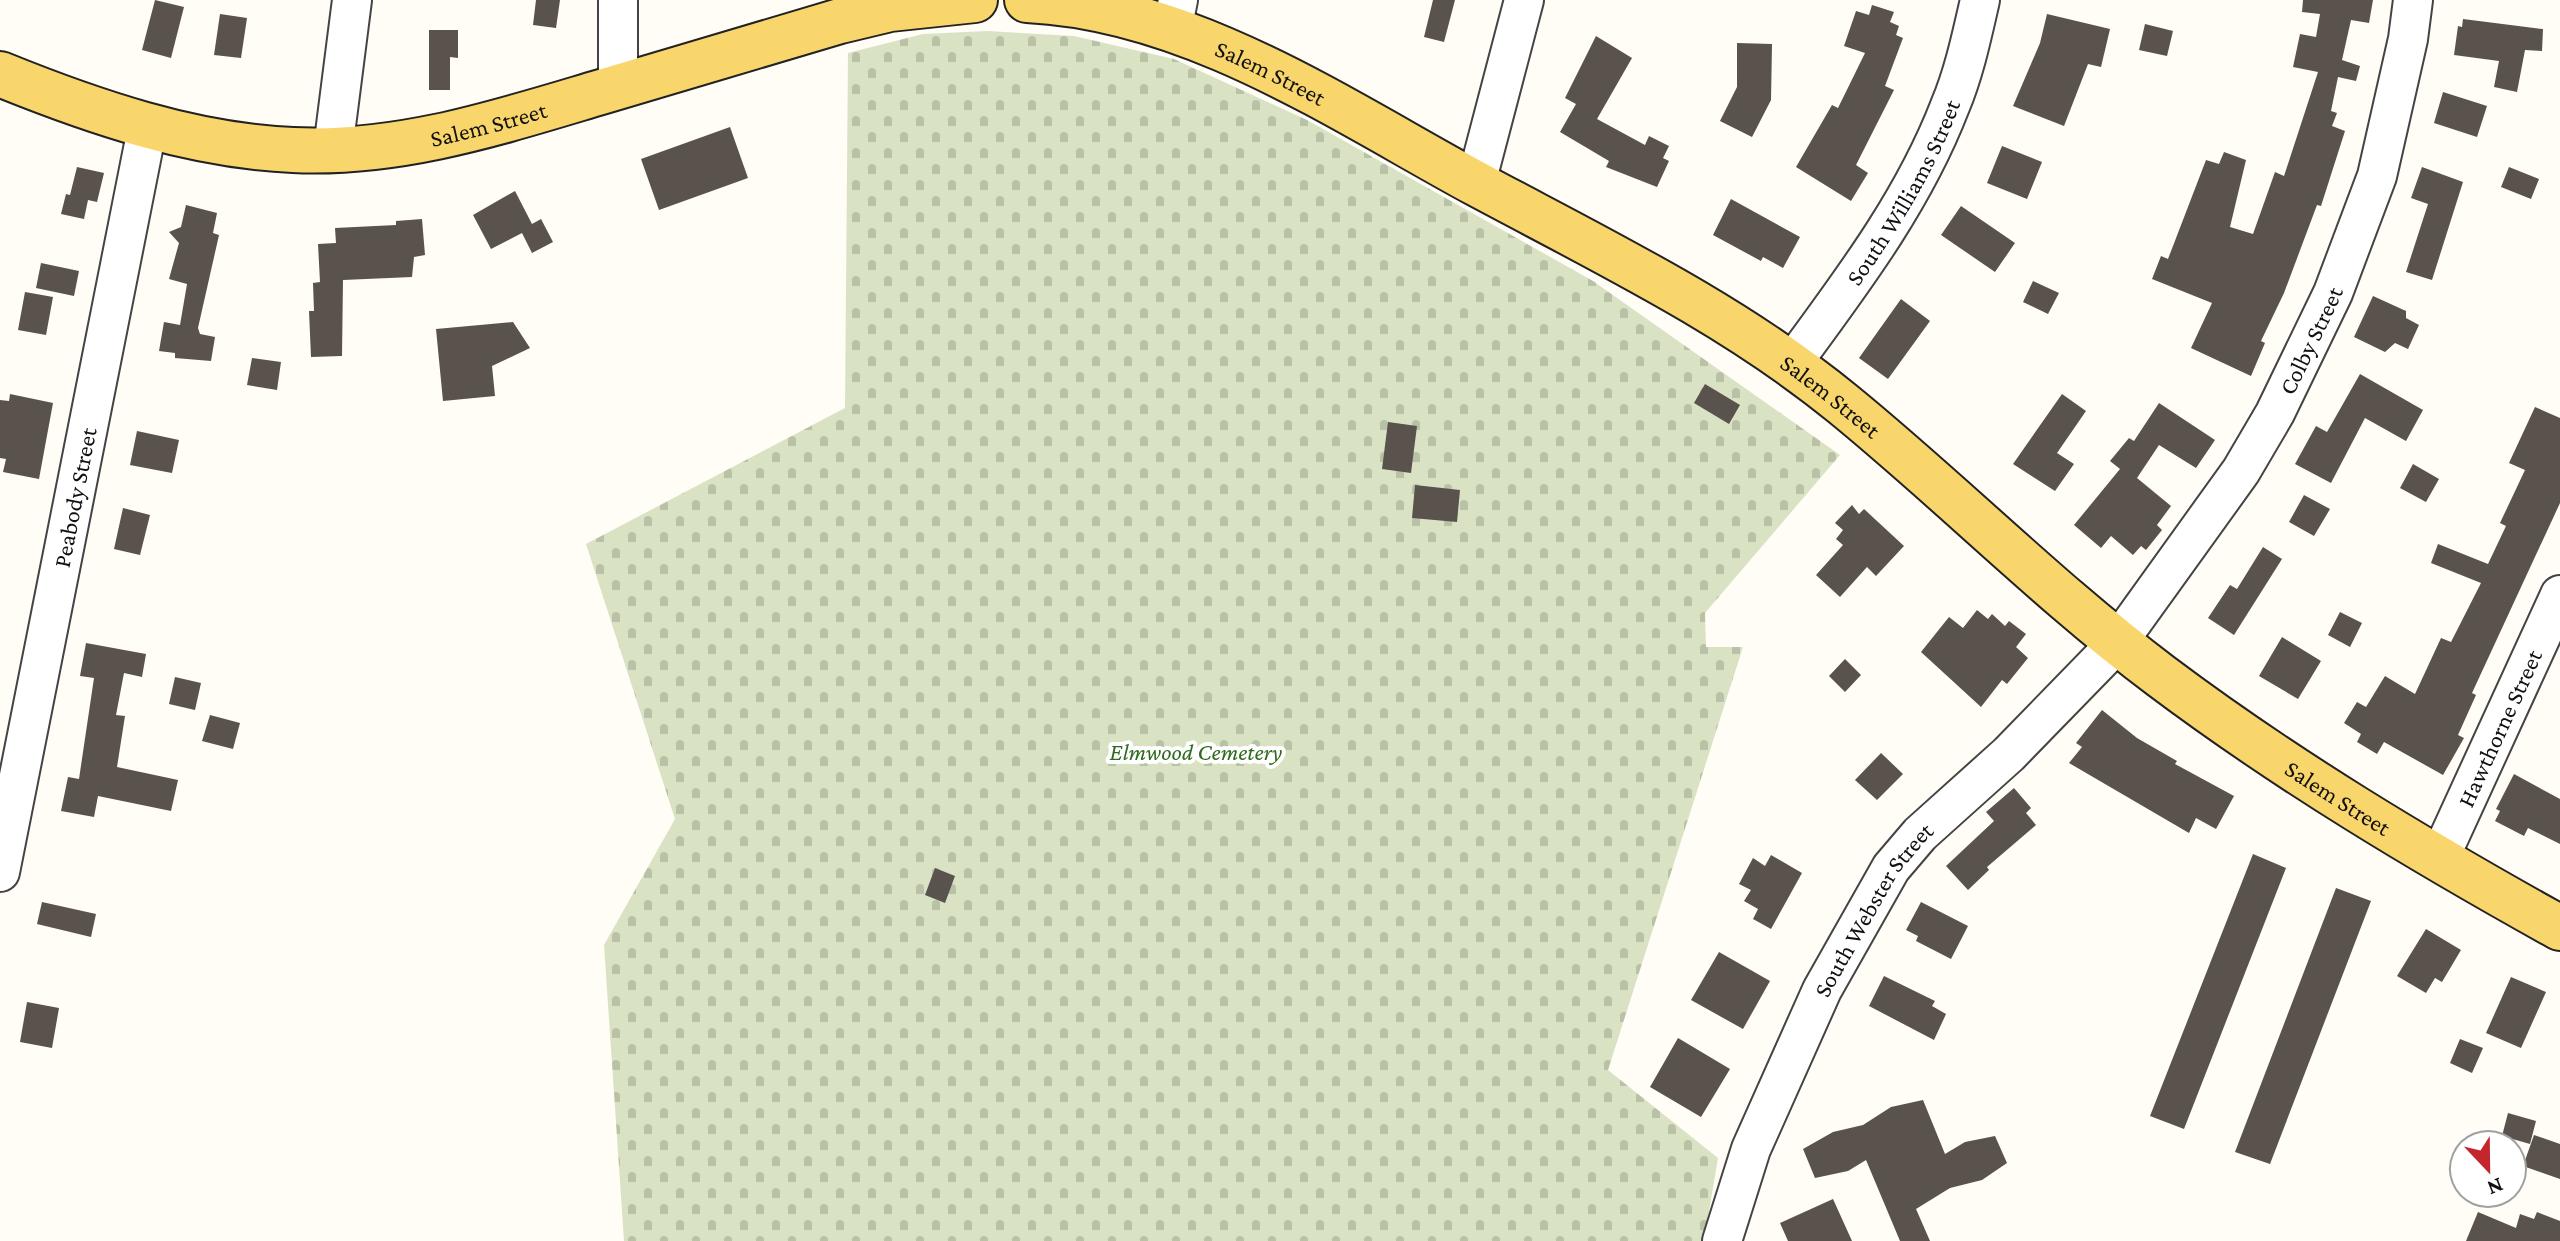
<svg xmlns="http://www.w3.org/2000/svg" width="2560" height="1241" viewBox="0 0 2560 1241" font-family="'Crimson Pro',serif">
<defs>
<pattern id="cemetery-stones" width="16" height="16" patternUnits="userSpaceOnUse" patternTransform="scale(2)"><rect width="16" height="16" fill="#d9e3c4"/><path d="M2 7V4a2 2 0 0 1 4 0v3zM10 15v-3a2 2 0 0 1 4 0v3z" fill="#b9c2a7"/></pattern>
</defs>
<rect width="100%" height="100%" fill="#fffdf5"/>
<!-- cemetery -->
<path fill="url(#cemetery-stones)" d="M 987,31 L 1074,36 L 1174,59 L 1307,120 L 1593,281 L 1840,455 L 1705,613 L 1706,647 L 1743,647 L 1608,1070 L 1718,1158 L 1704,1241 L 624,1241 L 604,945 L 675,819 L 586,544 L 845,408 L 848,53 L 923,34 Z"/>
<!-- building -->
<path fill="#5a524d" d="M 155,0 L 184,7 L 171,58 L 142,50 Z
M 536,0 L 560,0 L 556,28 L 533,25 Z
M 1433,0 L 1455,0 L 1444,42 L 1424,37 Z
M 2303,0 L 2373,0 L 2369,23 L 2351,20 L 2342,60 L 2360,66 L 2356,81 L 2338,77 L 2331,111 L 2337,113 L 2332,126 L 2345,131 L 2321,206 L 2317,205 L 2284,293 L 2261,341 L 2265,343 L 2251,376 L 2191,348 L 2212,303 L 2152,279 L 2161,256 L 2168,259 L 2206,160 L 2219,164 L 2224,152 L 2246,160 L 2230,227 L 2253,234 L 2275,172 L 2284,176 L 2318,72 L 2293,67 L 2300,34 L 2316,37 L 2320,14 L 2302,12 Z
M 1872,5 L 1894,12 L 1890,22 L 1899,26 L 1896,35 L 1903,38 L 1885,86 L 1894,90 L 1856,165 L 1868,173 L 1851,201 L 1796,167 L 1832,105 L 1838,108 L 1865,53 L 1844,46 L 1856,11 L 1869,15 Z
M 220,14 L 247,18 L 241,58 L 214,55 Z
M 2047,14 L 2110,29 L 2101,67 L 2088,64 L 2064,126 L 2013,106 L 2040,43 Z
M 2463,19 L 2543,29 L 2542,51 L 2525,50 L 2517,92 L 2494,87 L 2499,61 L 2454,55 L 2458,26 L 2462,27 Z
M 2145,24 L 2173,31 L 2167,56 L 2139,50 Z
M 429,30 L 458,30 L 458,58 L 450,57 L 450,90 L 429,90 Z
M 1596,36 L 1632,58 L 1597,119 L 1645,145 L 1649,136 L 1669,146 L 1663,158 L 1669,161 L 1657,187 L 1606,167 L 1609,161 L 1560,132 L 1576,104 L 1565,98 Z
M 1737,43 L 1772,44 L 1771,100 L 1752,137 L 1720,121 L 1737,87 Z
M 2443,92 L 2487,106 L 2477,137 L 2434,123 Z
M 730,127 L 748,178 L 659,210 L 641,159 Z
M 2002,146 L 2042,162 L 2027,199 L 1987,183 Z
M 77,167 L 104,173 L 97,202 L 88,200 L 84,219 L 61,214 L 66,194 L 70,195 Z
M 2422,167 L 2463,182 L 2432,280 L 2406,272 L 2428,204 L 2411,198 Z
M 2509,167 L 2539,179 L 2531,199 L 2501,187 Z
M 515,191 L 532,224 L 541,219 L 553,242 L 532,253 L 522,233 L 491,249 L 473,215 Z
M 1731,199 L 1800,237 L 1783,268 L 1763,257 L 1761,261 L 1713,235 Z
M 186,205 L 217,213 L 213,233 L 219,235 L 198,328 L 200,334 L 215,337 L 211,361 L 175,358 L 175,353 L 159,351 L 164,322 L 180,325 L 187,284 L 169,279 L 179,243 L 169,232 L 181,227 Z
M 1961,206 L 2015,243 L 1995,272 L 1941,235 Z
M 422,219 L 425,255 L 414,257 L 412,277 L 343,280 L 342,356 L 311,357 L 309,311 L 314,311 L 313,283 L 320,282 L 318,244 L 336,243 L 335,228 L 396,225 L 396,221 Z
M 41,263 L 79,271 L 74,296 L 36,288 Z
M 2033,281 L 2059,293 L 2048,314 L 2023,302 Z
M 25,292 L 53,297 L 46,335 L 18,330 Z
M 2373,296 L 2406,311 L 2406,318 L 2419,325 L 2408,349 L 2395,343 L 2385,352 L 2354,337 Z
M 1901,299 L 1930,321 L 1888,379 L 1859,358 Z
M 513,322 L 530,348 L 492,366 L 495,396 L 443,401 L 436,329 Z
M 252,358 L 281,362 L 277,390 L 247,385 Z
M 2360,374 L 2423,410 L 2406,441 L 2365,418 L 2331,483 L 2295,464 L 2316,426 L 2327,432 Z
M 1705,384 L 1740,405 L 1729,424 L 1694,403 Z
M 10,394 L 53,403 L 39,479 L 3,472 L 6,459 L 0,458 L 0,400 L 9,401 Z
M 2062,394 L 2086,411 L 2057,453 L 2074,464 L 2055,491 L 2013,464 Z
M 2159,403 L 2215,440 L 2196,468 L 2159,445 L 2137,478 L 2171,506 L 2157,525 L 2162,530 L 2146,550 L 2141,546 L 2133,555 L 2111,536 L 2101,548 L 2074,525 L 2120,469 L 2110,461 L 2129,438 L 2134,441 Z
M 2535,407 L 2560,418 L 2560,503 L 2472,693 L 2476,695 L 2458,735 L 2464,738 L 2443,775 L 2384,742 L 2377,754 L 2357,742 L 2361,734 L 2344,723 L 2357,702 L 2366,707 L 2385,676 L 2415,694 L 2441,638 L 2451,642 L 2481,583 L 2431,563 L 2438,544 L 2488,564 L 2506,526 L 2500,523 L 2525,470 L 2509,463 Z
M 1388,422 L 1417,426 L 1411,473 L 1382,469 Z
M 137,431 L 179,440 L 172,473 L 130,465 Z
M 2413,464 L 2439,479 L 2426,502 L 2400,488 Z
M 1415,485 L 1460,490 L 1457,522 L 1412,518 Z
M 2304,495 L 2330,509 L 2314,536 L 2289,522 Z
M 1852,505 L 1859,514 L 1864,509 L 1904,546 L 1876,576 L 1867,567 L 1840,597 L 1816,575 L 1843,545 L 1836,539 L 1843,530 L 1835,523 Z
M 123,508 L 150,515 L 140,555 L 114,549 Z
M 2263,547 L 2282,559 L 2234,635 L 2208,618 L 2230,585 L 2237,589 Z
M 1977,610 L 1988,619 L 1992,614 L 2005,626 L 2009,621 L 2026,634 L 2016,647 L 2028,658 L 2007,684 L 2002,680 L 1981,707 L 1921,652 L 1949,617 L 1963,628 Z
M 2340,612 L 2362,623 L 2350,647 L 2328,635 Z
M 2282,637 L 2321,661 L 2298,699 L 2259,676 Z
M 86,643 L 146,654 L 142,677 L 124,673 L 116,715 L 125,716 L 117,767 L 178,780 L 171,811 L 98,796 L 94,817 L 61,811 L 68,777 L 79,779 L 94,678 L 80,676 Z
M 1845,659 L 1861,675 L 1845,692 L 1829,676 Z
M 175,677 L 201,683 L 195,710 L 169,704 Z
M 2102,710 L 2137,738 L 2177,761 L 2175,764 L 2234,796 L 2216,829 L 2196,818 L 2189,833 L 2069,763 L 2082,747 L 2076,743 Z
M 210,715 L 240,723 L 233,749 L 202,741 Z
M 1881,753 L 1903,774 L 1877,800 L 1855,780 Z
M 2514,774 L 2560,799 L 2560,844 L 2528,828 L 2524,836 L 2495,821 L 2500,811 L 2496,809 Z
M 2014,788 L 2031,808 L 2026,813 L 2036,825 L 1987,867 L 1989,870 L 1968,890 L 1946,866 L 1994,821 L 1986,812 Z
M 2253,854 L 2286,868 L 2184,1129 L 2150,1116 Z
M 1771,855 L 1802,873 L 1771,929 L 1753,919 L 1758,909 L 1744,901 L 1751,890 L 1739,884 L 1753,858 L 1765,866 Z
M 935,868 L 955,876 L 945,903 L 925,895 Z
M 2336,888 L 2371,901 L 2270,1164 L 2235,1152 Z
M 42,902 L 96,914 L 91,937 L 37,924 Z
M 1921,902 L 1968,926 L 1951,959 L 1916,941 L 1918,936 L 1906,930 Z
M 2426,929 L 2461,950 L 2442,982 L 2435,978 L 2426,993 L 2397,976 Z
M 1719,952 L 1770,981 L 1743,1029 L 1691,1000 Z
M 1884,976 L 1935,1001 L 1932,1006 L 1946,1014 L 1934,1040 L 1869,1006 Z
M 2511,977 L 2546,992 L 2521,1048 L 2486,1033 Z
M 27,1002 L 59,1008 L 52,1048 L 20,1042 Z
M 1678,1038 L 1730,1069 L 1701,1117 L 1650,1087 Z
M 2460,1039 L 2483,1048 L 2472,1073 L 2450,1063 Z
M 1923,1100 L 1945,1154 L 1965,1142 L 1995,1136 L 2007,1163 L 1982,1180 L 1950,1188 L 1916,1209 L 1930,1241 L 1900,1241 L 1866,1160 L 1848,1171 L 1815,1178 L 1803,1149 L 1833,1132 L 1863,1125 L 1891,1107 Z
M 2508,1113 L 2536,1121 L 2530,1144 L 2502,1136 Z
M 2534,1135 L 2560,1144 L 2560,1179 L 2523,1166 Z
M 1833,1199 L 1852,1241 L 1788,1241 L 1780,1223 Z
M 2478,1212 L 2516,1228 L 2520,1214 L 2534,1219 L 2537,1212 L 2560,1221 L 2560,1241 L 2466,1241 Z"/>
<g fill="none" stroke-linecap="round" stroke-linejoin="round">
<defs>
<g id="minor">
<path d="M 618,0 L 618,87"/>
<path d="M 1172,30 L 1178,0"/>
<path d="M 333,149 L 352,0"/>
<path d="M 1476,183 L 1524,0"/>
<path id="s1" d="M 1790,366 C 1851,283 1913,202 1950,106 C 1964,73 1972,35 1980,0"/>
<path id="s2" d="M 2439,859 L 2560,595"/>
<path id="s3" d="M 0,872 L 148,124"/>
<path id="s4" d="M 1722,1241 L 1751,1149 L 1822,990 L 1891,868 L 1920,834 L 2009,754 L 2118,642 L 2241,471 L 2275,413 L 2333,293 L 2377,176 L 2408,39 L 2413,0"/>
</g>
<g id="major">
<path id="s5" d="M 1027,0 C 1192,8 1337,108 1477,184 C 1602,251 1733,314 1843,404 C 1951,492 2049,592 2161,676 C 2286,770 2423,852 2560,928"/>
<path id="s6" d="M 0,74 C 91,111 193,146 293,150 C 400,155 500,122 601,92 C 681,68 760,45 840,21 L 890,9 L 975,0"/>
</g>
</defs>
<!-- minor casing -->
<use href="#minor" stroke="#444" stroke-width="42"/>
<!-- major casing -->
<use href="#major" stroke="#222" stroke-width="48"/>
<!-- minor -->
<use href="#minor" stroke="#fff" stroke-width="38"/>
<!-- major -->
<use href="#major" stroke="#f9d66b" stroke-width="44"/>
</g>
<g text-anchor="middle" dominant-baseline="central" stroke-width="8" stroke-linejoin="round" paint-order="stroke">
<!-- street labels -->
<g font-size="24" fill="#111" stroke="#fff">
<text stroke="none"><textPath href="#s5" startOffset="256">Salem Street</textPath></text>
<text stroke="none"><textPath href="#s6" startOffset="502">Salem Street</textPath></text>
<text stroke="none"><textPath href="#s1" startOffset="208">South Williams Street</textPath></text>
<text stroke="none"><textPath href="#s4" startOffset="1090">Colby Street</textPath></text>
<text stroke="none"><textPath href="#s5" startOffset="904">Salem Street</textPath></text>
<text stroke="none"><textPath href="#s3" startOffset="382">Peabody Street</textPath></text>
<text stroke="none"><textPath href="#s2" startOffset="144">Hawthorne Street</textPath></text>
<text stroke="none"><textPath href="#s5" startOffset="1552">Salem Street</textPath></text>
<text stroke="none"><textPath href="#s4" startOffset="366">South Webster Street</textPath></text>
</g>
<!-- park labels -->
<g font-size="24" font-style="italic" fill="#2f6b1f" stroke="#fff">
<text x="1196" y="751">Elmwood Cemetery</text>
</g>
</g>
<!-- north arrow -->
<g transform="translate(2488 1169) rotate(158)"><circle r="38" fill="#ffffff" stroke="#a0a0a0" stroke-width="2"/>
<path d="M0-6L14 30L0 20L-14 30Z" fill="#c4262e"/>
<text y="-12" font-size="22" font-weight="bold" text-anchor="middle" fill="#111111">N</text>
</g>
</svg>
